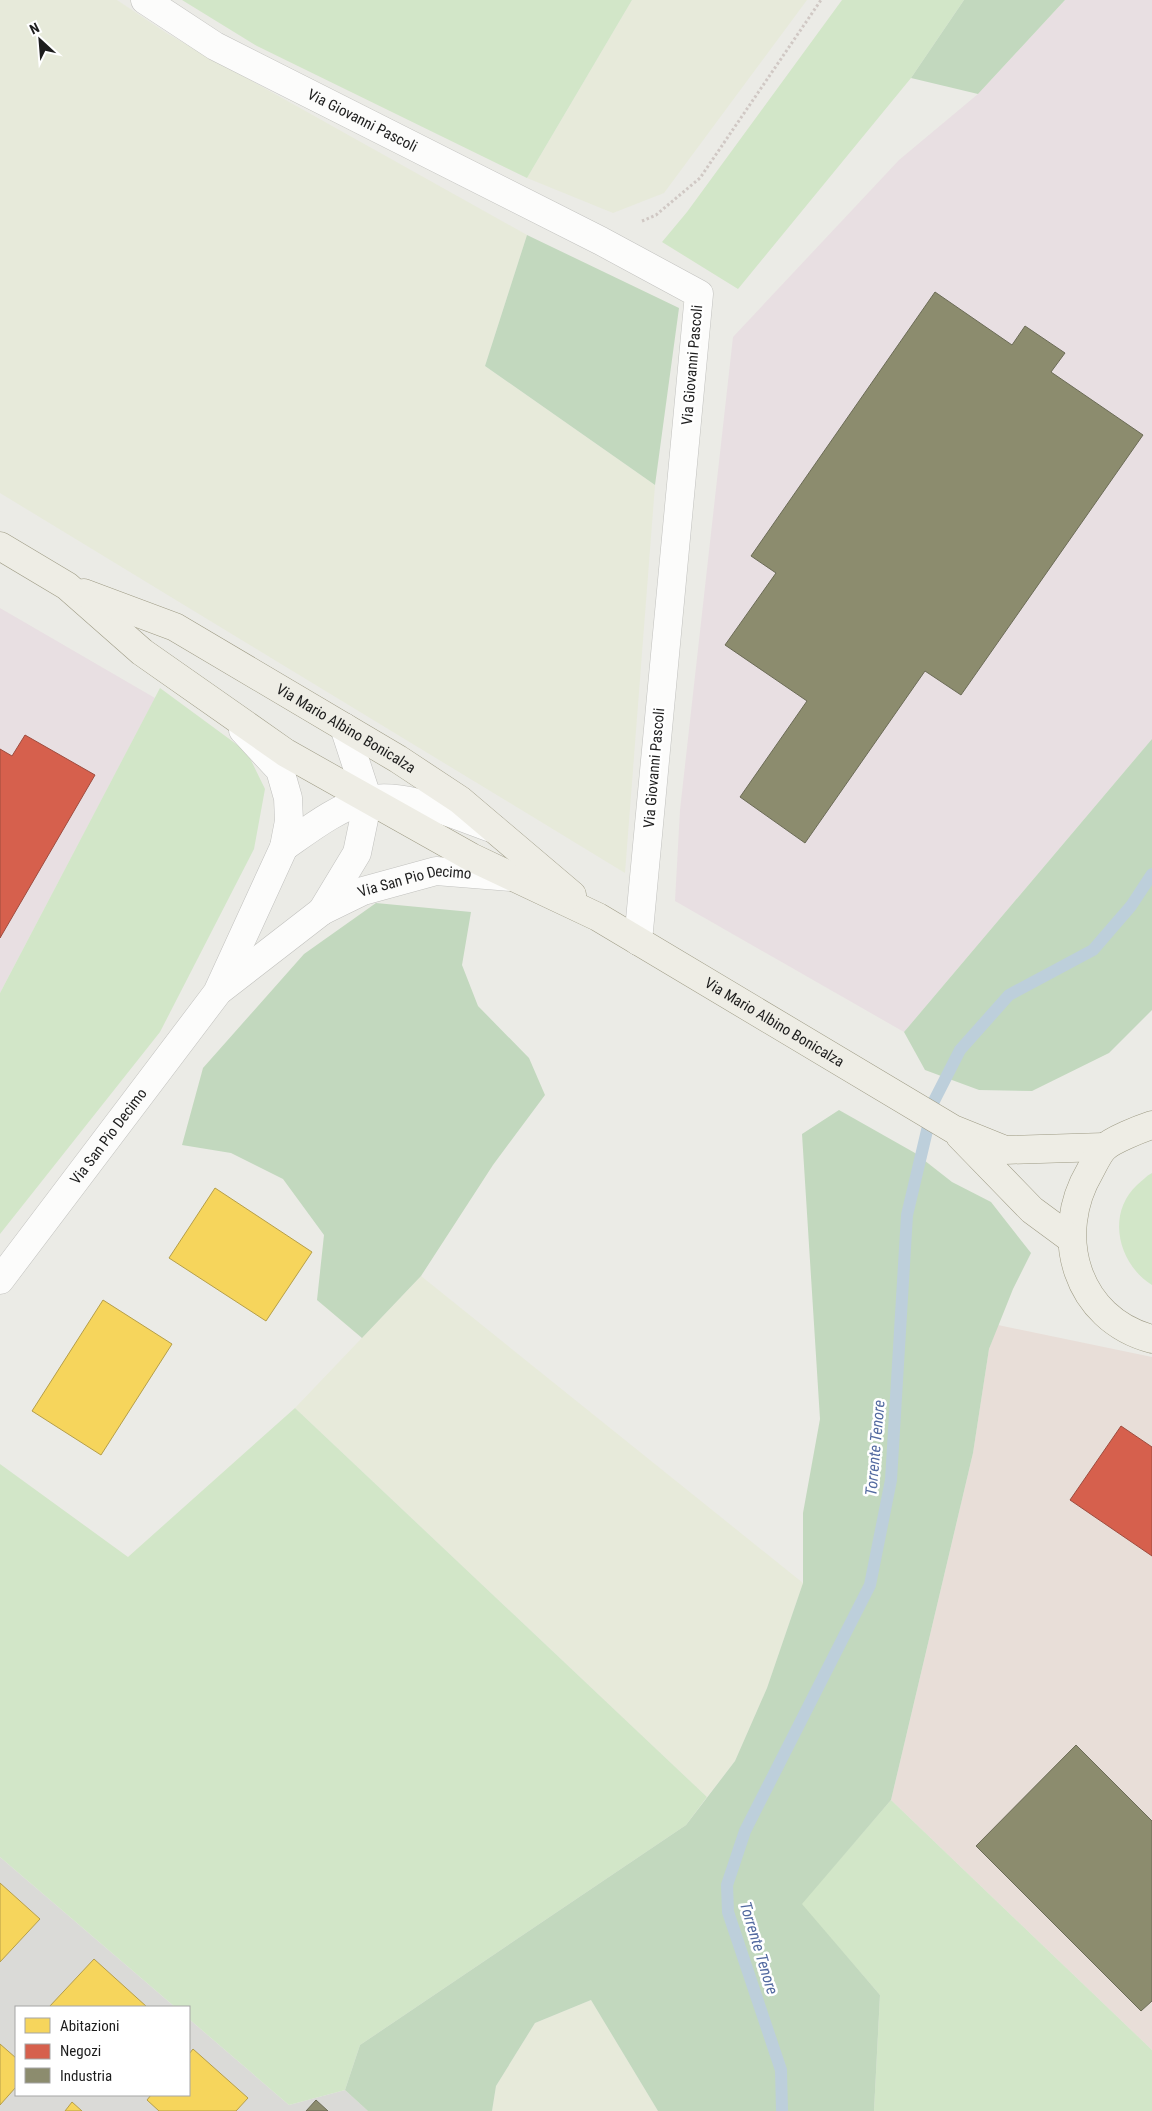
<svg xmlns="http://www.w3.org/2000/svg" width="1152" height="2111" viewBox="0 0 1152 2111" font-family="'Roboto Condensed',sans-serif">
<rect width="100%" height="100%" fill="#ebebe6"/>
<!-- residential -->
<path fill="#dadad7" d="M 0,1857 L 175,2007 L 16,2007 L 16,2095 L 189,2095 L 189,2019 L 289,2105 L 345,2090 L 368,2111 L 0,2111 Z"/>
<!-- commercial -->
<path fill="#e8ded8" d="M 998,1325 L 1152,1357 L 1152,2050 L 891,1800 L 973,1453 L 989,1349 Z"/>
<!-- industrial -->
<path fill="#e8dfe2" d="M 1065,0 L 1152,0 L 1152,739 L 904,1032 L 675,901 L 680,810 L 733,337 L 899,160 L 978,94 Z
M 0,608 L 155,698 L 0,993 Z"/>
<!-- farmland -->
<path fill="#e7eada" d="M 0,0 L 117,0 L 168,34 L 527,235 L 485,366 L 655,485 L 625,873 L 0,493 Z
M 632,0 L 807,0 L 664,193 L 613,213 L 527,178 Z
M 421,1276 L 803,1583 L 767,1688 L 735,1761 L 707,1797 L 295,1408 Z
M 591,2000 L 658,2111 L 492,2111 L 496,2086 L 535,2023 Z"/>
<!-- grass -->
<path fill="#d2e6c8" d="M 182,0 L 632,0 L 527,178 L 257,46 Z
M 842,0 L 964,0 L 911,78 L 738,289 L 662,242 L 687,212 Z
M 160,688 L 247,752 L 265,789 L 254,849 L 160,1032 L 0,1234 L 0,993 Z
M 1152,1173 L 1152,1285 C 1118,1264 1106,1214 1137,1185 C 1142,1181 1146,1176 1152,1173 Z
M 295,1408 L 707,1797 L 686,1825 L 360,2045 L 345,2090 L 289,2105 L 189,2019 L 189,2007 L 175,2007 L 0,1857 L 0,1464 L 128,1557 Z
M 891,1800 L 1152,2050 L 1152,2111 L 874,2111 L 880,1995 L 801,1904 Z"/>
<!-- forest -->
<path fill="#c2d8be" d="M 964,0 L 1065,0 L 978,94 L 911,78 Z
M 527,235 L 679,308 L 655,485 L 485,366 Z
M 1152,739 L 1152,1010 L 1109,1053 L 1032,1091 L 979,1090 L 925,1070 L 904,1032 Z
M 376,903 L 471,912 L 462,965 L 478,1006 L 529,1058 L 545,1095 L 493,1165 L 421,1276 L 362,1338 L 317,1300 L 324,1235 L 283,1179 L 231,1153 L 182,1145 L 203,1068 L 304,954 Z
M 839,1110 L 915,1153 L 952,1182 L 991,1202 L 1031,1253 L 1013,1289 L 989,1349 L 973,1453 L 891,1800 L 802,1904 L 880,1995 L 874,2111 L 658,2111 L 591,2000 L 535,2023 L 496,2086 L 492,2111 L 368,2111 L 345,2090 L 360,2045 L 686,1825 L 735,1761 L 767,1688 L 803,1583 L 803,1513 L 820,1419 L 802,1134 Z"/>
<!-- homes -->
<path fill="#f6d55c" stroke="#b59e49" d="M 215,1188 L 312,1252 L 266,1321 L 169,1258 Z
M 103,1300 L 172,1344 L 101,1455 L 32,1411 Z
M 0,1883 L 40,1919 L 0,1962 Z
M 94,1959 L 147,2007 L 49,2007 Z
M 0,2044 L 16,2058 L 16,2087 L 0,2105 Z
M 193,2049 L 248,2098 L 236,2111 L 159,2111 L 147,2100 L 151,2095 L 189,2095 L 189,2054 Z
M 72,2102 L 82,2111 L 65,2111 Z"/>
<!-- shops -->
<path fill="#d6604d" stroke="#9e4c3f" d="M 25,735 L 95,775 L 0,938 L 0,749 L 12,756 Z
M 1121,1426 L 1152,1447 L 1152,1556 L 1070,1500 Z"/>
<!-- industry -->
<path fill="#8c8c6e" stroke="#6b6b56" d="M 935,292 L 1012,345 L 1025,326 L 1065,353 L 1051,372 L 1143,435 L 961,695 L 925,671 L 805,843 L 740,797 L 807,701 L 725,645 L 776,573 L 751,556 Z
M 1076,1745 L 1152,1821 L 1152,2001 L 1141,2011 L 976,1846 Z
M 316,2100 L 328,2111 L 306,2111 Z"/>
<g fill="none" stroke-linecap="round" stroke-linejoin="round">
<!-- stream -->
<path stroke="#bdcfdb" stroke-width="12" d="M 782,2111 L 781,2070 L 728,1912 L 727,1885 L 745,1831 L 870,1585 L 891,1480 L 907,1215 L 934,1101 L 960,1050 L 1009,995 L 1093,950 L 1131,906 L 1152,874"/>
<defs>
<g id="minor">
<path id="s1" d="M 145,0 L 215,46 L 601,241 L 699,294 L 638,941"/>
<path d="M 284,847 C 307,831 339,806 367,800 C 405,791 458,817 494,829"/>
<path d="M 322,911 L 357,853 L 368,800 L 344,727"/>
<path id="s2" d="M 220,990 L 322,911 L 363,891 L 436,871 L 512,877"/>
<path id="s3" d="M 0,1280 L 217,993 L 284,847 L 289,821 L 288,798 L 280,770 L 243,730"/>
</g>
<g id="major">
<path id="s4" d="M 0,546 L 67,586 L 142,652 L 286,753 L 471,857 L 598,917 L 953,1129 L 1005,1150 L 1104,1147"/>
<path id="s5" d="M 84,593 L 175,627 L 398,759 L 460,800 L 572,895"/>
<path d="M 1152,1125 C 1140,1129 1112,1140 1104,1148 C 1098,1154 1094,1164 1090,1171 C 1052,1235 1076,1319 1152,1339"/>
<path d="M 960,1136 L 1032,1210 L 1070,1238"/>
</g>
</defs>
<!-- minor casing -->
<use href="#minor" stroke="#c1c1be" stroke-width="29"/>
<!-- major casing -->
<use href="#major" stroke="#9e9b85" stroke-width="29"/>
<!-- path -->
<path stroke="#d0c8c4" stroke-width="3" stroke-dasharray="2.5 2.5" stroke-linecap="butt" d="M 642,221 L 656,215 L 700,178 L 821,0"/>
<!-- minor -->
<use href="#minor" stroke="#fcfcfb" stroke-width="28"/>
<!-- major -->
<use href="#major" stroke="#eeede5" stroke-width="28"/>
</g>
<g text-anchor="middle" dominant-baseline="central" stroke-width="5" stroke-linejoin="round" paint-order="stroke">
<!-- street labels -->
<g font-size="15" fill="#1d1d1d" stroke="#fff">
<text stroke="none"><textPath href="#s1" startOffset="249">Via Giovanni Pascoli</textPath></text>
<text transform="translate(692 365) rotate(-85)">Via Giovanni Pascoli</text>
<text stroke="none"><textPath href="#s5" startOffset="296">Via Mario Albino Bonicalza</textPath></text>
<text transform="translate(654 768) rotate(-85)">Via Giovanni Pascoli</text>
<text stroke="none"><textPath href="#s2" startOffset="228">Via San Pio Decimo</textPath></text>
<text stroke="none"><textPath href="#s4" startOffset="912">Via Mario Albino Bonicalza</textPath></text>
<text stroke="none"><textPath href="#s3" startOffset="180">Via San Pio Decimo</textPath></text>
</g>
<!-- water labels -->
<g font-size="16" font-style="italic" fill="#546ba1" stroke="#fff">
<text transform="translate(875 1448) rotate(-85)">Torrente Tenore</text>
<text transform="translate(759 1948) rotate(73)">Torrente Tenore</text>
</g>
</g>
<!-- legend -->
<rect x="15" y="2006" width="175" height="90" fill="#ffffff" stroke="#a5a5a5"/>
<rect x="25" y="2018" width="25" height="15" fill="#f6d55c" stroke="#a5a5a5"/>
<text x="60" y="2031" font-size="15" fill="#1d1d1d">Abitazioni</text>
<rect x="25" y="2044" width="25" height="15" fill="#d6604d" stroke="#a5a5a5"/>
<text x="60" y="2056" font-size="15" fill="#1d1d1d">Negozi</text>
<rect x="25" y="2068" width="25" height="15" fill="#8c8c6e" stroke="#a5a5a5"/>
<text x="60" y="2081" font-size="15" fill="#1d1d1d">Industria</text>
<!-- north arrow -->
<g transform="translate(40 40) rotate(334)" stroke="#ffffff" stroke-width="4" paint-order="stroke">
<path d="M0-4L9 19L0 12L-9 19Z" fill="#1d1d1d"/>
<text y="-8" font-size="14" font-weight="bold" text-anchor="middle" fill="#1d1d1d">N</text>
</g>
</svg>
